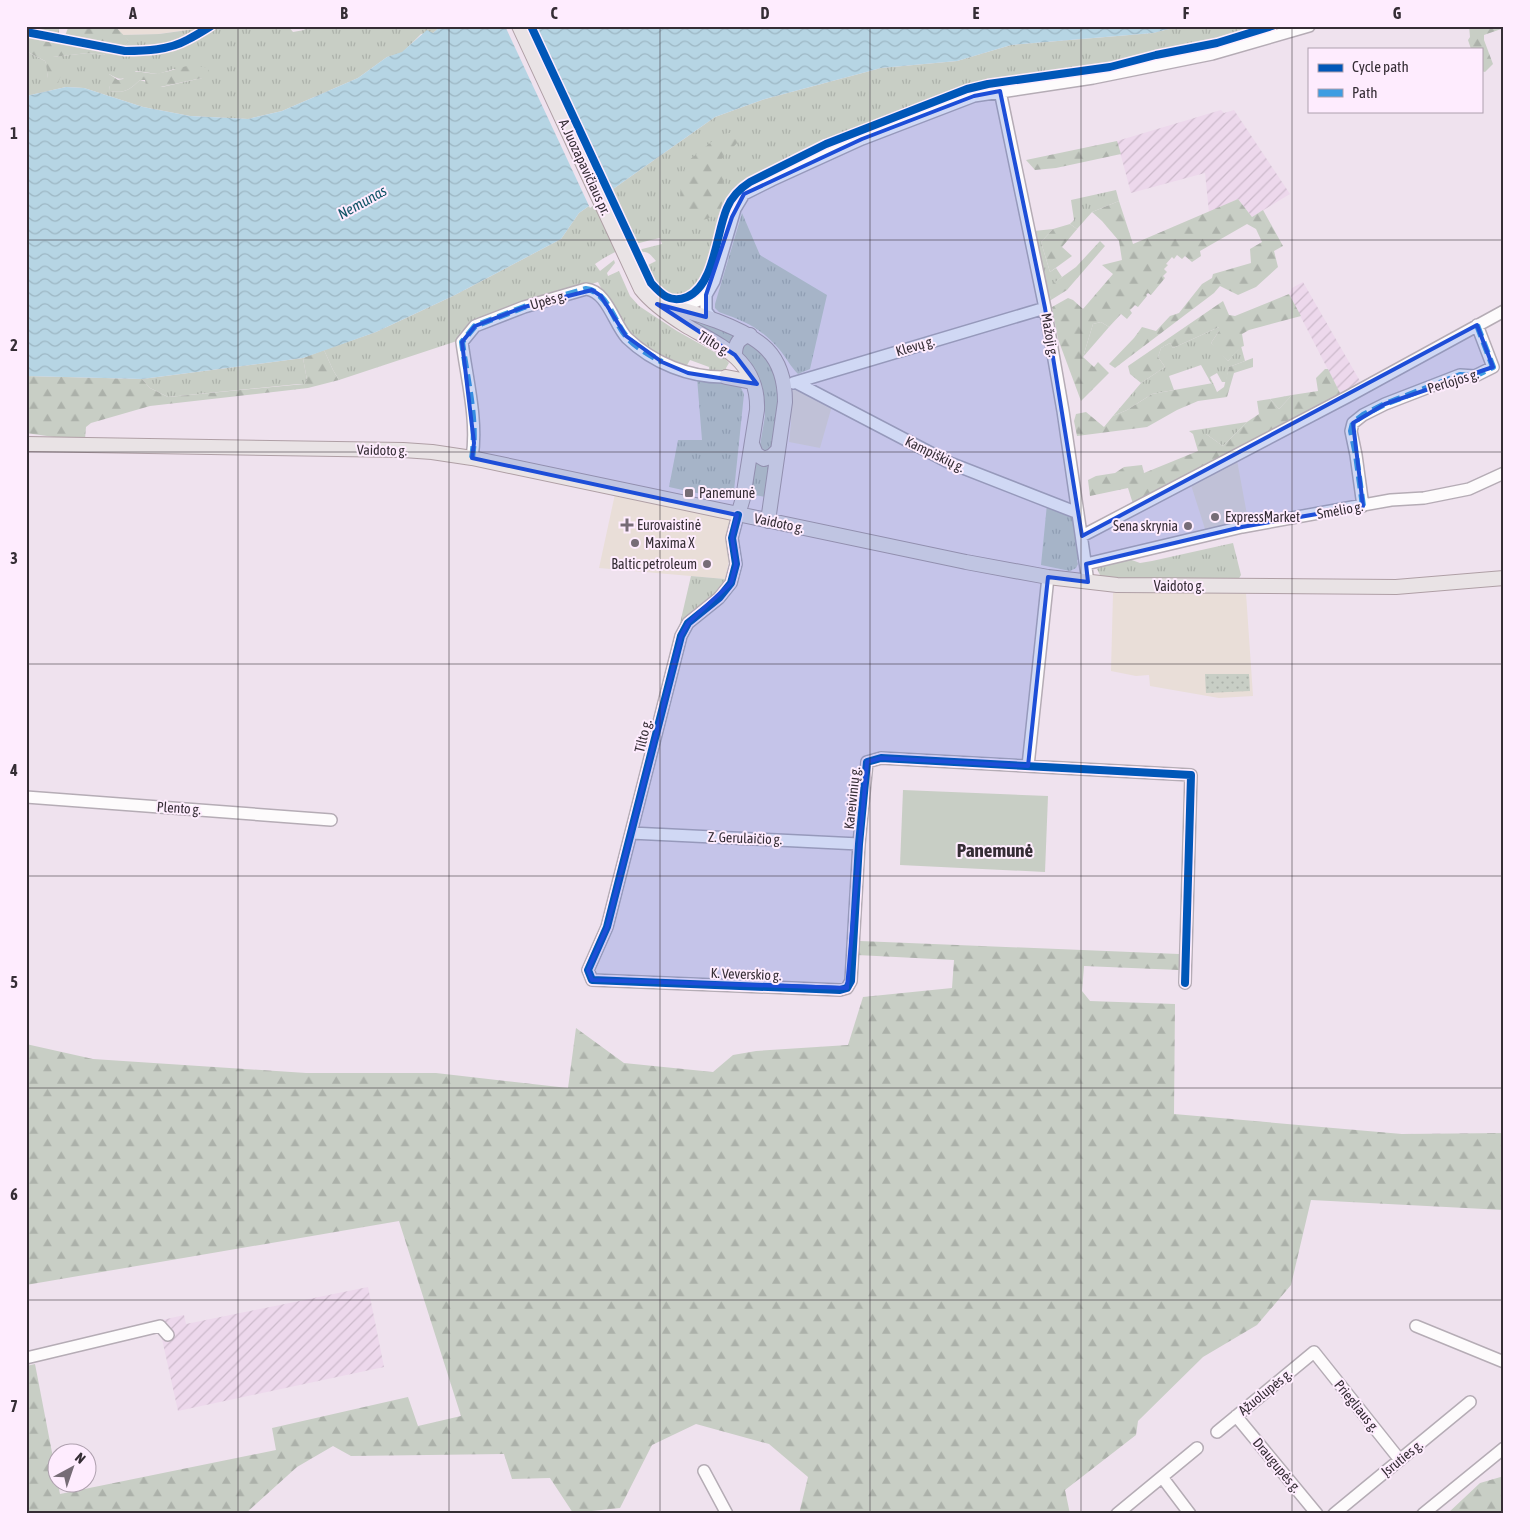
<svg xmlns="http://www.w3.org/2000/svg" width="1530" height="1540" viewBox="0 0 1530 1540" font-family="'Asap Condensed',sans-serif">
<defs>
<pattern id="industrial-furrows" width="10" height="10" patternUnits="userSpaceOnUse" patternTransform="scale(1.25)"><rect width="10" height="10" fill="#edd8ec"/><path d="M-1 1l2-2M0 10L10 0M9 11l2-2" fill="none" stroke="#ccbacb"/></pattern>
<pattern id="grass-tufts" width="24" height="20" patternUnits="userSpaceOnUse" patternTransform="scale(1.25)"><rect width="24" height="20" fill="#c8cec5"/><path d="M3 7l-1-3M5 7V3M7 7l1-3M15 17l-1-3M17 17v-4M19 17l1-3" fill="none" stroke="#acb1aa"/></pattern>
<pattern id="forest-firs" width="22" height="20" patternUnits="userSpaceOnUse" patternTransform="scale(1.25)"><rect width="22" height="20" fill="#c8cec5"/><path d="M5 1l3.5 6h-7zM16 11l3.5 6h-7z" fill="#acb1aa"/></pattern>
<pattern id="park-dots" width="8" height="8" patternUnits="userSpaceOnUse" patternTransform="scale(1.25)"><rect width="8" height="8" fill="#c8cec5"/><path d="M2 2h.1M6 6h.1" fill="none" stroke="#acb1aa" stroke-width="1.8" stroke-linecap="round"/></pattern>
<pattern id="water-waves" width="16" height="10" patternUnits="userSpaceOnUse" patternTransform="scale(1.25)"><rect width="16" height="10" fill="#b6d5e4"/><path d="M0 5q4-4 8 0t8 0" fill="none" stroke="#9db7c4"/></pattern>
</defs>
<rect width="100%" height="100%" fill="#efe2ee"/>
<!-- commercial -->
<path fill="#e9ded8" d="M 115,26 L 198,26 L 195,29 L 158,34 L 122,35 Z
M 797,387 L 832,406 L 820,448 L 789,442 L 791,423 L 790,392 Z
M 1237,460 L 1248,520 L 1205,529 L 1191,485 Z
M 615,494 L 728,518 L 730,522 L 728,539 L 730,556 L 725,579 L 599,568 Z
M 1113,593 L 1246,593 L 1253,696 L 1219,698 L 1150,686 L 1149,675 L 1136,676 L 1111,671 Z"/>
<!-- industrial -->
<path fill="url(#industrial-furrows)" d="M 1221,110 L 1224,113 L 1234,110 L 1290,194 L 1252,217 L 1238,199 L 1209,212 L 1205,173 L 1131,193 L 1117,141 Z
M 1303,282 L 1360,381 L 1360,384 L 1341,395 L 1289,294 L 1292,288 Z
M 368,1287 L 384,1367 L 178,1411 L 158,1321 L 184,1315 L 186,1324 Z"/>
<!-- grass -->
<path fill="url(#grass-tufts)" fill-rule="evenodd" d="M 198,26 L 288,26 L 293,32 L 304,30 L 308,26 L 441,26 L 433,33 L 421,34 L 402,53 L 387,57 L 358,78 L 282,111 L 248,119 L 190,116 L 143,107 L 84,88 L 66,87 L 26,96 L 26,51 L 45,61 L 48,69 L 47,78 L 52,57 L 88,53 L 103,55 L 126,45 L 129,41 L 122,35 L 159,34 L 195,29 ZM 174,69 L 202,78 L 162,87 L 140,80 C 130,89 125,94 110,91 L 109,74 C 122,82 124,79 136,71 L 158,74 Z
M 1181,26 L 1293,26 L 1210,49 L 1072,77 L 1071,71 L 1060,73 L 1061,78 L 978,91 L 827,149 L 745,187 L 741,184 C 733,192 728,199 724,210 C 715,232 708,303 674,295 C 669,294 663,293 660,289 C 654,283 650,273 646,266 L 656,261 C 650,254 648,251 639,252 L 638,250 L 662,244 L 660,238 C 636,243 616,249 595,264 L 600,271 L 614,260 L 615,263 L 607,273 L 608,276 L 619,271 L 630,296 L 639,306 L 677,331 L 725,358 L 729,363 L 726,368 L 727,371 L 723,372 L 709,370 L 709,367 L 690,360 L 686,367 C 674,362 661,357 650,351 C 624,336 611,307 598,282 L 527,304 L 460,340 L 339,380 L 333,370 L 324,350 L 376,332 L 455,295 L 561,239 L 579,213 L 715,117 L 765,99 L 881,68 L 957,61 L 1011,45 L 1153,33 Z
M 1116,190 L 1119,201 L 1092,212 L 1077,229 L 1070,224 L 1074,220 L 1071,200 Z
M 742,213 L 760,255 L 827,295 L 810,369 L 798,374 C 790,366 786,357 779,349 C 758,326 746,322 719,312 L 715,308 L 715,304 Z
M 1053,229 L 1041,242 L 1050,272 L 1056,268 L 1062,277 L 1049,287 L 1051,300 L 1047,302 L 1034,231 Z
M 680,314 L 736,333 L 729,344 Z
M 1101,322 L 1109,327 L 1083,357 L 1093,324 Z
M 1219,327 L 1219,331 L 1211,343 L 1228,361 L 1241,346 L 1245,361 L 1229,367 L 1226,382 L 1222,382 L 1217,373 L 1210,377 L 1213,383 L 1211,383 L 1201,365 L 1169,376 L 1174,390 L 1152,394 L 1127,410 L 1113,416 L 1141,383 L 1165,367 L 1158,357 L 1161,348 L 1170,343 L 1173,348 Z
M 751,342 C 756,348 763,353 767,359 C 787,385 776,420 771,450 L 764,452 L 760,445 L 765,416 L 764,398 L 740,352 L 742,344 Z
M 303,358 L 307,380 L 304,384 L 299,384 L 168,397 L 150,388 L 142,379 Z
M 697,378 L 740,386 L 744,394 L 734,491 L 729,500 L 669,487 L 678,440 L 702,440 Z
M 1292,395 L 1279,409 L 1270,399 Z
M 1247,422 L 1223,446 L 1206,434 L 1193,434 L 1189,431 Z
M 754,460 L 770,462 L 766,497 L 749,494 Z
M 1047,504 L 1074,517 L 1080,559 L 1077,560 L 1078,564 L 1076,568 L 1070,571 L 1041,565 Z
M 1233,543 L 1241,575 L 1238,580 L 1113,579 L 1101,577 L 1097,569 L 1100,567 L 1119,560 L 1129,559 L 1140,563 L 1152,561 Z
M 691,576 L 725,579 L 720,591 L 687,616 L 678,632 Z"/>
<!-- forest -->
<path fill="url(#forest-firs)" d="M 26,26 L 59,26 L 59,34 L 26,29 Z
M 70,26 L 115,26 L 129,41 L 126,45 L 103,55 L 88,53 L 53,57 L 61,64 L 62,73 L 58,83 L 51,84 C 46,77 48,69 45,61 L 26,51 L 26,34 L 63,41 L 68,28 Z
M 1469,26 L 1504,26 L 1504,28 L 1484,35 L 1484,40 L 1493,64 L 1485,72 L 1481,71 L 1481,49 L 1471,49 L 1468,40 L 1470,37 Z
M 192,65 L 209,68 L 209,74 L 202,78 L 151,89 L 146,86 L 145,80 L 140,80 C 130,89 125,94 110,91 L 110,87 L 100,76 L 109,74 L 118,80 L 123,79 C 133,65 147,76 160,73 C 171,71 181,67 192,65 Z
M 730,133 L 738,142 L 717,164 L 727,176 L 721,187 L 722,203 L 720,212 C 696,226 698,221 680,203 L 681,179 L 688,161 L 720,135 Z
M 1117,141 L 1121,154 L 1056,168 L 1035,170 L 1026,160 Z
M 1238,199 L 1252,217 L 1263,210 L 1283,246 L 1274,251 L 1278,267 L 1256,287 L 1238,295 L 1220,286 L 1214,293 L 1115,368 L 1109,364 L 1134,338 L 1142,327 L 1156,331 L 1170,316 L 1179,313 L 1202,284 L 1212,278 L 1213,274 L 1251,263 L 1250,249 L 1262,242 L 1256,229 L 1247,224 L 1200,251 L 1201,256 L 1192,262 L 1185,256 L 1182,259 L 1177,255 L 1174,259 L 1172,257 L 1166,264 L 1168,265 L 1164,269 L 1167,272 L 1163,276 L 1165,278 L 1151,295 L 1148,293 L 1146,295 L 1147,296 L 1138,307 L 1135,305 L 1130,310 L 1132,313 L 1127,319 L 1121,314 L 1109,327 L 1101,322 L 1093,324 L 1083,357 L 1094,367 L 1098,362 L 1109,373 L 1081,401 L 1058,339 L 1052,307 L 1068,298 L 1073,300 L 1083,309 L 1113,274 L 1102,265 L 1122,260 L 1119,241 L 1102,221 L 1092,212 L 1119,201 L 1133,244 Z
M 1070,224 L 1077,229 L 1062,247 L 1072,256 L 1050,272 L 1041,242 L 1053,229 Z
M 1100,241 L 1105,246 L 1067,290 L 1051,300 L 1048,287 L 1076,267 Z
M 1289,294 L 1301,316 L 1249,330 L 1242,334 L 1244,346 L 1241,347 L 1228,361 L 1217,351 L 1211,343 L 1219,331 L 1219,327 L 1173,348 L 1170,343 L 1161,348 L 1158,357 L 1165,367 L 1141,383 L 1130,374 L 1128,366 L 1223,301 L 1229,315 L 1235,316 Z
M 324,350 L 333,370 L 339,380 L 308,388 L 150,406 L 91,423 L 86,427 L 85,439 L 68,439 L 26,433 L 26,376 L 142,379 L 150,388 L 168,397 L 304,384 L 307,380 L 303,358 Z
M 1253,358 L 1253,367 L 1234,373 L 1227,397 L 1198,401 L 1177,410 L 1147,427 L 1077,436 L 1074,421 L 1076,414 L 1086,412 L 1104,427 L 1113,416 L 1127,410 L 1152,394 L 1213,383 L 1217,392 L 1224,387 L 1229,367 Z
M 1325,369 L 1328,369 L 1341,395 L 1133,504 L 1128,488 L 1090,496 L 1088,480 L 1096,476 L 1115,473 L 1124,467 L 1142,465 L 1144,473 L 1198,451 L 1193,434 L 1206,434 L 1223,446 L 1247,422 L 1259,414 L 1257,401 L 1270,399 L 1279,409 L 1292,395 L 1318,391 L 1316,378 Z
M 860,941 L 1179,954 L 1179,970 L 1084,966 L 1082,991 L 1090,1001 L 1175,1004 L 1174,1114 L 1402,1134 L 1504,1133 L 1504,1210 L 1311,1200 L 1291,1285 L 1257,1325 L 1203,1357 L 1138,1421 L 1136,1435 L 1065,1490 L 1070,1514 L 799,1514 L 808,1477 L 769,1444 L 696,1424 L 652,1445 L 620,1508 L 573,1513 L 550,1478 L 512,1479 L 504,1454 L 351,1456 L 333,1446 L 297,1467 L 245,1514 L 26,1514 L 26,1366 L 35,1364 L 60,1494 L 276,1450 L 272,1428 L 408,1397 L 418,1426 L 461,1416 L 399,1221 L 26,1285 L 26,1044 L 93,1059 L 306,1073 L 436,1073 L 568,1088 L 576,1028 L 624,1063 L 713,1072 L 733,1055 L 756,1051 L 848,1045 L 863,997 L 952,988 L 954,960 L 857,955 Z
M 1504,1476 L 1504,1514 L 1447,1514 L 1480,1483 Z"/>
<!-- park -->
<path fill="url(#park-dots)" d="M 1205,674 L 1249,674 L 1250,691 L 1206,693 Z"/>
<!-- garden -->
<path fill="#c8cec5" d="M 903,790 L 1048,796 L 1045,872 L 900,865 Z"/>
<!-- water -->
<path fill="url(#water-waves)" d="M 441,26 L 1181,26 L 1153,33 L 1011,45 L 957,61 L 881,68 L 765,99 L 715,117 L 579,213 L 561,239 L 455,295 L 376,332 L 303,358 L 142,379 L 26,376 L 26,96 L 66,87 L 84,88 L 143,107 L 190,116 L 248,119 L 282,111 L 358,78 L 387,57 L 402,52 L 427,30 L 433,33 Z"/>
<!-- pier -->
<path fill="#efe2ee" d="M 505,26 L 534,26 L 611,193 L 590,208 Z"/>
<g fill="none" stroke-linecap="round" stroke-linejoin="round">
<defs>
<path id="minor" d="M 1000,91 L 1045,308 L 1063,411 L 1088,582
M 677,308 L 697,301 L 706,295
M 712,319 L 706,311 L 706,295 L 714,281 L 735,209 L 744,194 L 772,180 L 862,139 L 974,96 L 1093,78 L 1212,54 L 1309,26
M 793,383 L 1045,308
M 797,383 L 950,463 L 1078,513
M 472,458 C 478,421 467,380 462,342 L 475,326 L 524,307 L 586,289 C 607,291 614,324 627,338 C 653,363 690,378 726,377
M 1363,506 L 1356,455 L 1351,431 L 1353,423 L 1363,415 L 1385,404 L 1460,375 L 1475,376 L 1493,367 L 1477,325
M 738,515 L 732,538 L 736,564 L 731,583 L 719,598 L 688,623 L 681,636 L 607,927 L 588,970 L 592,980 L 840,990 L 847,988 L 851,981 L 859,844 L 867,762 L 881,758 L 1191,775 L 1185,983
M 1082,536 L 1347,397 L 1504,311
M 1086,564 L 1242,527 L 1391,500 L 1424,498 L 1469,489 L 1504,473
M 1028,766 L 1048,577
M 26,797 L 331,820
M 631,833 L 859,844
M 1416,1326 L 1504,1362
M 26,1358 L 160,1326 L 168,1335
M 1236,1416 L 1317,1514
M 1217,1432 L 1314,1352 L 1400,1460
M 704,1471 L 727,1514
M 1162,1477 L 1190,1514
M 1117,1514 L 1197,1448
M 1334,1514 L 1470,1402
M 1423,1514 L 1504,1448"/>
<path id="major" d="M 519,26 L 641,289 C 652,303 669,315 685,325 C 720,346 759,360 757,410 L 743,498 L 738,515
M 658,304 C 679,308 698,314 717,321 C 759,337 785,353 785,402 L 768,521
M 735,355 C 735,343 739,338 750,335
M 726,377 L 752,382
M 26,444 L 403,450 L 432,452 L 472,458 L 966,562 L 1048,577 L 1117,585 L 1396,587 L 1504,578
M 752,444 L 756,454 L 764,459 L 772,456 L 778,450"/>
</defs>
<!-- minor casing -->
<use href="#minor" stroke="#b5acb5" stroke-width="14"/>
<!-- major casing -->
<use href="#major" stroke="#af9fa5" stroke-width="16"/>
<!-- minor -->
<use href="#minor" stroke="#fdfbfc" stroke-width="11"/>
<!-- major -->
<use href="#major" stroke="#e9e3e5" stroke-width="14"/>
<!-- quiet -->
<path stroke="#3e9de2" stroke-width="6" stroke-dasharray="12 6" stroke-linecap="butt" d="M 472,458 C 478,421 467,380 462,342 L 475,326 L 524,307 L 586,289 C 607,291 614,322 626,336 C 635,347 650,355 662,362
M 1363,506 L 1356,455 L 1351,431 L 1353,423 L 1363,415 L 1385,404 L 1460,375 L 1475,376 L 1493,367 L 1477,325"/>
<defs>
<path id="cycleway" d="M 531,26 L 651,283 C 661,294 670,304 687,297 C 715,285 716,233 727,208 C 732,196 739,189 750,182 L 826,144 L 967,89 L 988,84 L 1110,67 L 1156,55 L 1217,43 L 1272,26
M 26,32 L 125,51 C 146,51 169,50 187,40 C 195,36 203,31 211,26
M 738,515 L 732,538 L 736,564 L 731,583 L 719,598 L 688,623 L 681,636 L 607,927 L 588,970 L 592,980 L 840,990 L 847,988 L 851,981 L 859,844 L 867,762 L 881,758 L 1191,775 L 1185,983"/>
</defs>
<!-- cycleway casing -->
<use href="#cycleway" stroke="#feecfe" stroke-width="11"/>
<!-- cycleway -->
<use href="#cycleway" stroke="#0057b8" stroke-width="8"/>
</g>
<!-- marked area -->
<path fill="#1d4ed8" fill-opacity="0.2" stroke="#1d4ed8" stroke-width="4" stroke-linejoin="round" d="M 1000,91 L 1045,308 L 1082,536 L 1477,325 L 1493,367 L 1385,404 L 1353,423 L 1363,506 L 1242,527 L 1086,564 L 1088,582 L 1048,577 L 1028,766 L 881,758 L 867,762 L 847,988 L 592,980 L 588,970 L 607,927 L 681,636 L 688,623 L 731,583 L 736,564 L 732,538 L 737,515 L 472,458 L 474,443 L 462,342 L 475,326 L 524,307 L 592,290 L 601,296 L 626,336 L 662,362 L 688,373 L 757,384 L 735,355 L 657,304 L 706,317 L 706,295 L 732,217 L 744,194 L 862,139 L 974,96 Z"/>
<!-- grid -->
<path fill="none" stroke="#352d35" stroke-width="1" stroke-opacity="0.55" d="M 238,26 L 238,1514M 449,26 L 449,1514M 660,26 L 660,1514M 870,26 L 870,1514M 1081,26 L 1081,1514M 1292,26 L 1292,1514M 26,240 L 1504,240M 26,452 L 1504,452M 26,664 L 1504,664M 26,876 L 1504,876M 26,1088 L 1504,1088M 26,1300 L 1504,1300"/>
<!-- markers -->
<g fill="#766c76" stroke="#feecfe" stroke-width="2">
<rect x="684" y="488" width="10" height="10" rx="2.5"/>
<circle cx="1215" cy="517" r="5"/>
<path d="M624.5 517.5h5v5h5v5h-5v5h-5v-5h-5v-5h5z"/>
<circle cx="1188" cy="526" r="5"/>
<circle cx="635" cy="543" r="5"/>
<circle cx="707" cy="564" r="5"/>
</g>
<g text-anchor="middle" dominant-baseline="central" stroke-width="4" stroke-linejoin="round" paint-order="stroke">
<!-- street labels -->
<g font-size="14" fill="#352d35" stroke="#feecfe">
<text transform="translate(585 167) rotate(65)">A. Juozapavičiaus pr.</text>
<text transform="translate(548 300) rotate(-16)">Upės g.</text>
<text transform="translate(1050 335) rotate(80)">Mažoji g.</text>
<text transform="translate(714 343) rotate(32)">Tilto g.</text>
<text transform="translate(915 346) rotate(-17)">Klevų g.</text>
<text transform="translate(1453 381) rotate(-17)">Perlojos g.</text>
<text transform="translate(382 450) rotate(1)">Vaidoto g.</text>
<text transform="translate(935 454) rotate(26)">Kampiškių g.</text>
<text transform="translate(1340 510) rotate(-10)">Smėlio g.</text>
<text transform="translate(779 523) rotate(12)">Vaidoto g.</text>
<text x="1179" y="586">Vaidoto g.</text>
<text transform="translate(643 736) rotate(-76)">Tilto g.</text>
<text transform="translate(852 798) rotate(-84)">Kareivinių g.</text>
<text transform="translate(179 808) rotate(4)">Plento g.</text>
<text transform="translate(745 838) rotate(2)">Z. Gerulaičio g.</text>
<text transform="translate(746 974) rotate(2)">K. Veverskio g.</text>
<text transform="translate(1265 1392) rotate(-39)">Ąžuolupės g.</text>
<text transform="translate(1357 1406) rotate(51)">Priegliaus g.</text>
<text transform="translate(1402 1458) rotate(-39)">Įsruties g.</text>
<text transform="translate(1277 1465) rotate(50)">Draugupės g.</text>
</g>
<!-- poi labels -->
<g font-size="14" fill="#352d35" stroke="#feecfe" text-anchor="start">
<text x="699" y="493">Panemunė</text>
<text x="1225" y="517">ExpressMarket</text>
<text x="637" y="525">Eurovaistinė</text>
<text x="1178" y="526" text-anchor="end">Sena skrynia</text>
<text x="645" y="543">Maxima X</text>
<text x="697" y="564" text-anchor="end">Baltic petroleum</text>
</g>
<!-- water labels -->
<g font-size="15" font-style="italic" fill="#115567" stroke="#feecfe">
<text transform="translate(362 202) rotate(-29)">Nemunas</text>
</g>
<!-- district labels -->
<g font-size="19" font-weight="bold" fill="#352d35" stroke="#feecfe">
<text x="995" y="850">Panemunė</text>
</g>
</g>
<!-- border -->
<rect width="1530" height="1540" fill="none" stroke="#feecfe" stroke-width="55"/>
<!-- legend -->
<rect x="1308" y="48" width="175" height="65" fill="#feecfe" stroke="#aea0ae"/>
<rect x="1318" y="64" width="25" height="8" fill="#0057b8" stroke="#aea0ae"/>
<text x="1352" y="72" font-size="15" fill="#352d35">Cycle path</text>
<rect x="1318" y="89" width="25" height="8" fill="#3e9de2" stroke="#aea0ae"/>
<text x="1352" y="98" font-size="15" fill="#352d35">Path</text>
<!-- north arrow -->
<g transform="translate(72 1468) rotate(40)"><circle r="24" fill="#feecfe" stroke="#aea0ae"/>
<path d="M0-4L9 19L0 12L-9 19Z" fill="#766c76"/>
<text y="-8" font-size="14" font-weight="bold" text-anchor="middle" fill="#352d35">N</text>
</g>
<rect x="28" y="28" width="1474" height="1484" fill="none" stroke="#352d35" stroke-width="2"/>
<g font-size="16" text-anchor="middle" font-weight="bold" fill="#352d35">
<text x="133" y="19">A</text>
<text x="344" y="19">B</text>
<text x="554" y="19">C</text>
<text x="765" y="19">D</text>
<text x="976" y="19">E</text>
<text x="1186" y="19">F</text>
<text x="1397" y="19">G</text>
<text x="14" y="139">1</text>
<text x="14" y="351">2</text>
<text x="14" y="564">3</text>
<text x="14" y="776">4</text>
<text x="14" y="988">5</text>
<text x="14" y="1200">6</text>
<text x="14" y="1412">7</text>
</g>
</svg>
